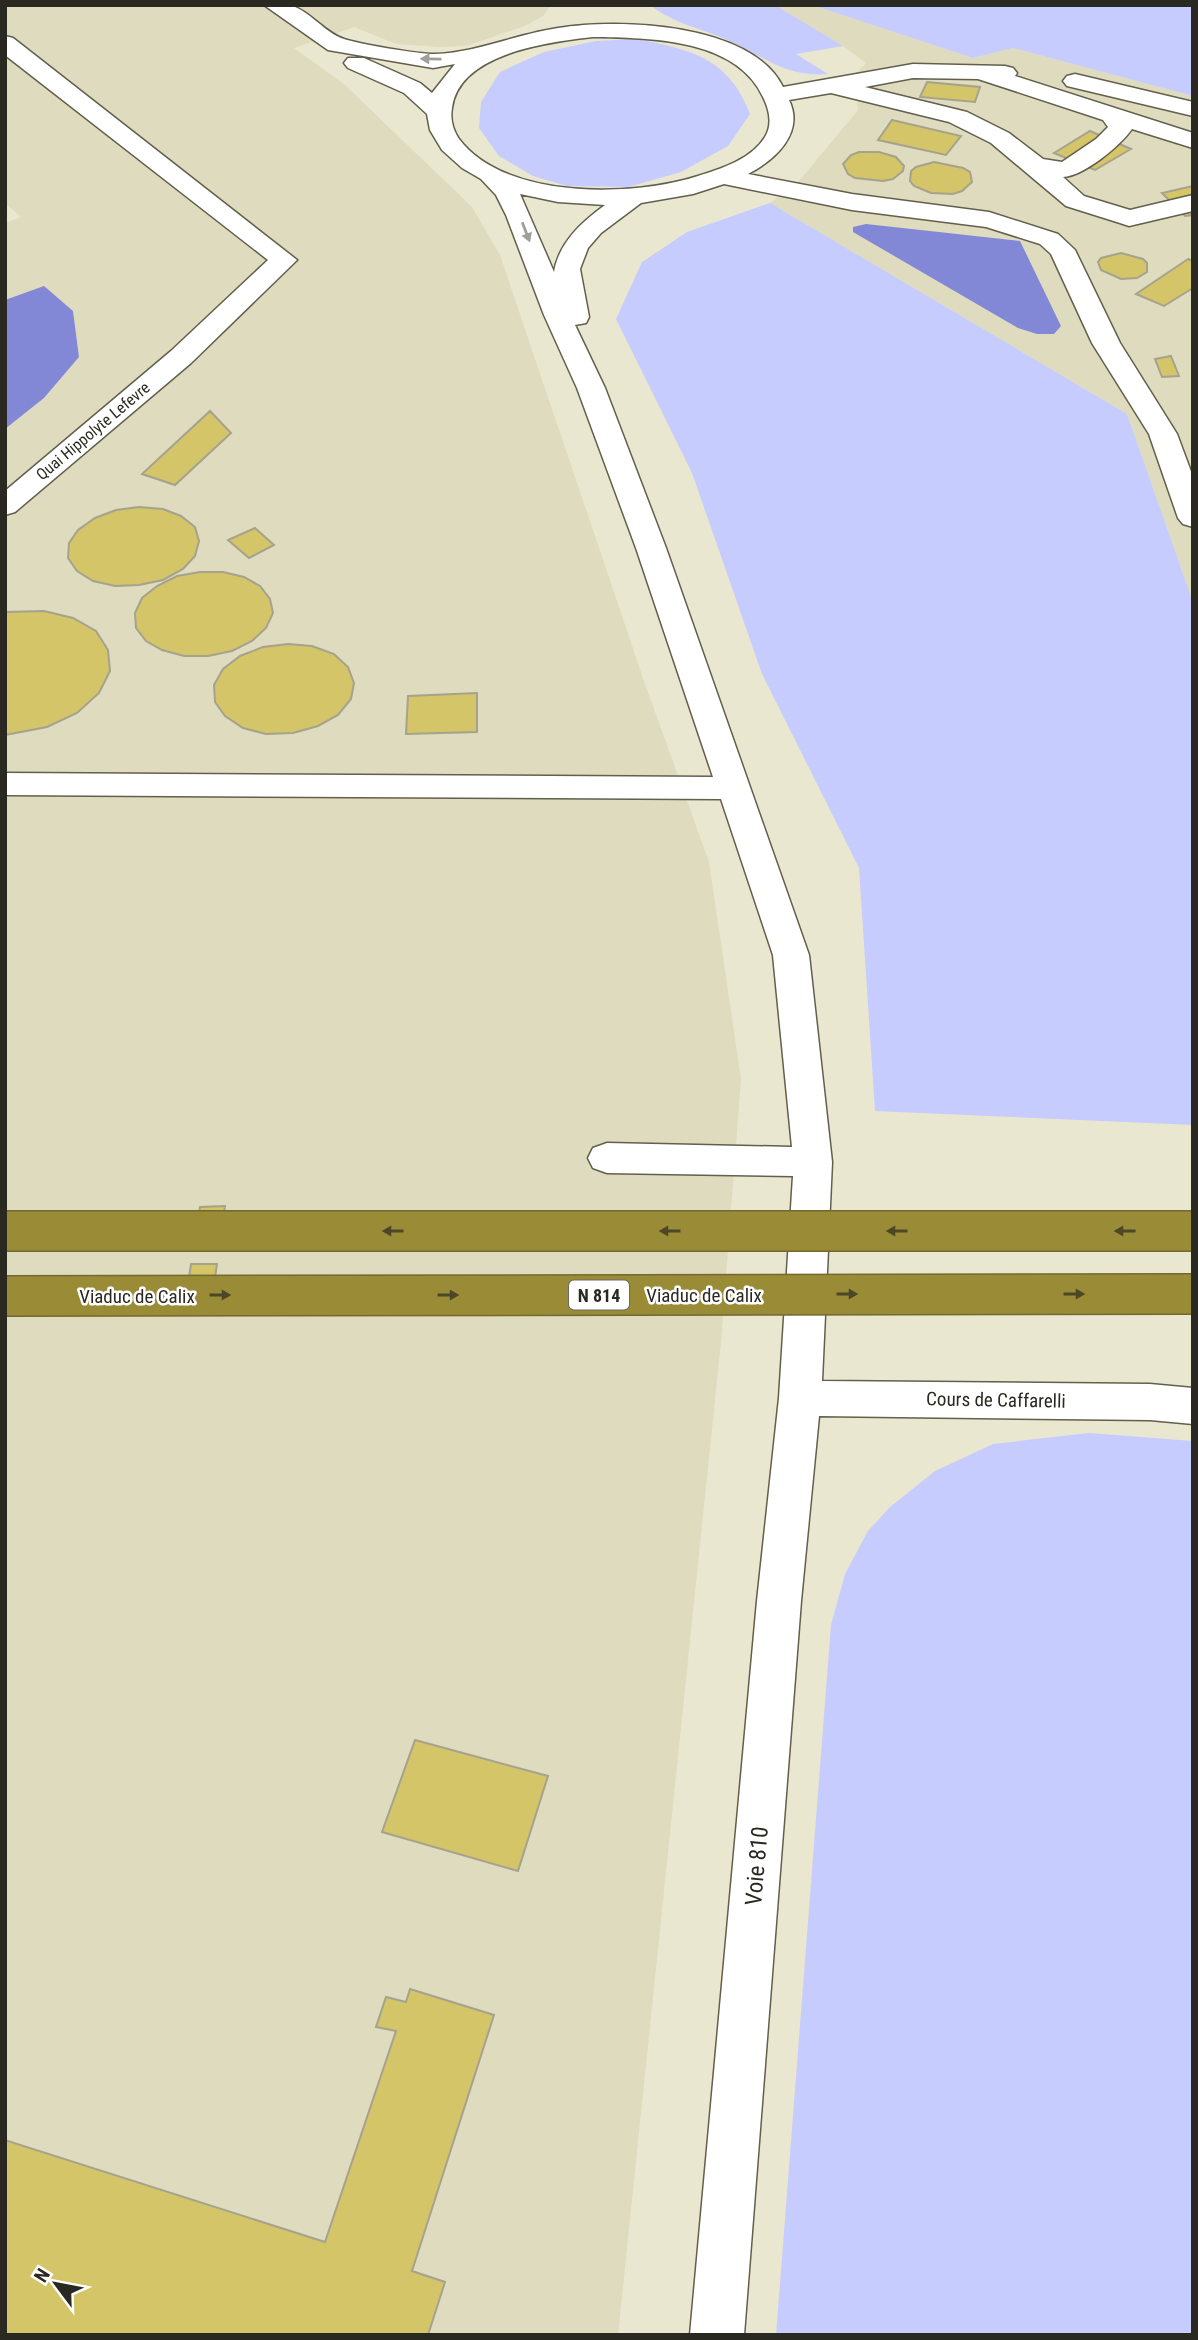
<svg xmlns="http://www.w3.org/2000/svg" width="1198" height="2340" viewBox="0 0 1198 2340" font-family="'Roboto Condensed',sans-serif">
<rect width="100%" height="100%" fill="#eae7d1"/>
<!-- built -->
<path fill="#dfdbbf" d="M 5,5 L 551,5 L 543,16 L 525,26 L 466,46 L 439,47 L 396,44 L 354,27 L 294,48 L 344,84 L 472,207 L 500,255 L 644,681 L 709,862 L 741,1079 L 721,1342 L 618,2335 L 5,2335 L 5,429 L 44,398 L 79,357 L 73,311 L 44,287 L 5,300 L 5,223 L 21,217 L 5,203 Z
M 775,5 L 812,5 L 973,58 L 1013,48 L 1193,96 L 1193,602 L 1127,414 L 770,203 L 799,181 L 858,110 L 854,75 L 866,63 L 846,48 Z"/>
<!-- green -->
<path fill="#c6ccfd" d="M 650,5 L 775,5 L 843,46 L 796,54 L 828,74 C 784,78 763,55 725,39 C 699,28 673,23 650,5 Z
M 812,5 L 1193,5 L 1193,96 L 1013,48 L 973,58 Z
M 637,39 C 692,50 729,58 750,114 L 728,146 L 681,172 L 628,187 L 567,186 L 533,176 L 499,156 L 479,128 L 481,102 L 500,72 L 544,52 L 596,41 Z
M 770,203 L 1127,414 L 1193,602 L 1193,1125 L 875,1111 L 859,868 L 762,674 L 692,473 L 616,319 L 642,262 L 687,232 Z
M 1089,1433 L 1193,1441 L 1193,2335 L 776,2335 L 831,1625 L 845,1574 L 868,1531 L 890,1507 L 935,1471 L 993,1444 Z"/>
<!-- water -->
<path fill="#8288d6" d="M 866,224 L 1020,241 L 1061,326 L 1054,334 L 1037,334 L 1018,328 L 853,232 L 853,227 Z
M 44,286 L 73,311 L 79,357 L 44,398 L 5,429 L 5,300 Z"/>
<!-- building -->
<path fill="#d3c568" stroke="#a5a28e" stroke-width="2" d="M 927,82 L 980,87 L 975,102 L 920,97 Z
M 892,120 L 961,136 L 946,155 L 878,140 Z
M 1090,131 L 1131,149 L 1095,170 L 1054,153 Z
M 859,152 L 879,152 L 896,157 L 904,166 L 903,171 L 893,179 L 883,181 L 855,178 L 848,174 L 843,164 L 851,155 Z
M 934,162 L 963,168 L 970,172 L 972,182 L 962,191 L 953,194 L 931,193 L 914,186 L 910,181 L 911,171 L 916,167 Z
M 1193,186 L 1193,215 L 1185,216 L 1162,193 Z
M 1121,253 L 1143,259 L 1147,263 L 1147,272 L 1137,278 L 1121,279 L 1101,270 L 1098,262 L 1101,258 Z
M 1188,259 L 1193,261 L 1193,288 L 1164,306 L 1136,294 Z
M 1171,356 L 1179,376 L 1162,377 L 1155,359 Z
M 210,411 L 231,433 L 175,485 L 142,474 Z
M 139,507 L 163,509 L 181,516 L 195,527 L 199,541 L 195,556 L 183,569 L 163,580 L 139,585 L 115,586 L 93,581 L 77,571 L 68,558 L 69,543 L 78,530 L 95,518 L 116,510 Z
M 255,528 L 274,545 L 249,558 L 228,540 Z
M 200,572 L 223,572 L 244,577 L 260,586 L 270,599 L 273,613 L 266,628 L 252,641 L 232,651 L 208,656 L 184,656 L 162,650 L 146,641 L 136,628 L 135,613 L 142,598 L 157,586 L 177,576 Z
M 44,611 L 73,618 L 96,631 L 108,650 L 110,671 L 99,693 L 77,713 L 47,727 L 5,735 L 5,612 Z
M 288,644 L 312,646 L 334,654 L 348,667 L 354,683 L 351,699 L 338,715 L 318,726 L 293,733 L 266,734 L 243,728 L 225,716 L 215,702 L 214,685 L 223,669 L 240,656 L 263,647 Z
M 477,693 L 477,732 L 406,734 L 408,696 Z
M 225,1206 L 222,1226 L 197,1226 L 200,1207 Z
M 191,1264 L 217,1264 L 214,1284 L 188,1284 Z
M 415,1740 L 548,1776 L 518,1871 L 382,1832 Z
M 410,1989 L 494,2015 L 412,2271 L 445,2282 L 428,2335 L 5,2335 L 5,2140 L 325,2242 L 396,2031 L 376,2027 L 386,1997 L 406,2002 Z"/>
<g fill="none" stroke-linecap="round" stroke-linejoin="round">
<defs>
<path id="minor" d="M 264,5 C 272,5 283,3 290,5 C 310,11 325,33 344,39 C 359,44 418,54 434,54 C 476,53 516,34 558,28 C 619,18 752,23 783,87 L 913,64 L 1005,66 L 1013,68 L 1017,73 L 1015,76 L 1193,133 L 1193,148 L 1132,129 C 1120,146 1084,176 1063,177 L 1084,196 L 1130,210 L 1193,195 L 1193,211 L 1129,226 L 1120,223 L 1066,206 L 991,143 L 949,122 L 831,93 L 789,100 C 805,133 775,160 748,174 L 852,194 L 989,212 L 1058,234 L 1075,250 L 1120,343 L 1177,434 L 1193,477 L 1193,527 L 1183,524 L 1178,518 L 1149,434 L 1092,343 L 1051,254 L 1040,244 L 986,227 L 852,210 L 724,184 L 693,194 L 641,203 L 601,233 L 588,248 L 580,269 L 589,317 L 586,323 L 575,325 L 605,388 L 666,548 L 809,955 L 832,1162 L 822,1381 L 1150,1384 L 1193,1388 L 1193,1424 L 1150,1420 L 819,1416 L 801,1601 L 744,2335 L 690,2335 L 757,1601 L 779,1398 L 793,1176 L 607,1173 L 593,1168 L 588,1158 L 593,1148 L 607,1143 L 792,1147 L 773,955 L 721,799 L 5,795 L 5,773 L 713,777 L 636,548 L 577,388 L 544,315 L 506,215 L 496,195 L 481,179 L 462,168 L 442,150 L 430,130 L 427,114 L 404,93 L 348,68 L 344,63 L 348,58 L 364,58 L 420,83 L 432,93 L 455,64 L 433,68 L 328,50 ZM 593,37 C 649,38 736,38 763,97 C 769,109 773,124 765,137 C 752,159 721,169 698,176 C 633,197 505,200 459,139 C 453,130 450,119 452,108 C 459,53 549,42 593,37 ZM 913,78 L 978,79 L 1103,120 L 1108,127 L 1096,139 L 1062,162 L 1043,159 L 1009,133 L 967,112 L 865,87 ZM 520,194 L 558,202 L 605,205 C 582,222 559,242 554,272 Z
M 5,36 L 13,38 L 297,260 L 191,363 L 15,512 L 5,515 L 5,491 L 171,351 L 268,260 L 5,55 Z
M 1075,74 L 1193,102 L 1193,116 L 1067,86 L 1063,81 L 1067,76 Z"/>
</defs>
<!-- minor casing -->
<use href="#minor" stroke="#625f4c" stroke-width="3"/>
<!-- minor -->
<use href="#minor" fill="#fff" fill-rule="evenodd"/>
<defs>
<path id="highway-bridge" d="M 5,1231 L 1193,1231
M 5,1296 L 1193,1294"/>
</defs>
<!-- highway-bridge casing -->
<use href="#highway-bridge" stroke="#73692f" stroke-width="42" stroke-linecap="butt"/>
<!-- highway-bridge -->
<use href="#highway-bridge" stroke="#9a8c36" stroke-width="39"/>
</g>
<!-- one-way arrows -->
<defs><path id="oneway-solid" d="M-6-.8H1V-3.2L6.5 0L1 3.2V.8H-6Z" transform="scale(1.75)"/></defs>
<g fill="#9f9f9b">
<use href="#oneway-solid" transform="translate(431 59) rotate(-179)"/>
<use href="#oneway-solid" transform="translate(526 232) rotate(69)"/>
</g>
<g fill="#4c4727">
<use href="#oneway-solid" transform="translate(393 1231) rotate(-180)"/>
<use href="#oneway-solid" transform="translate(670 1231) rotate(-180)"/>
<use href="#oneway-solid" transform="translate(897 1231) rotate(-180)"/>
<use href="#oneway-solid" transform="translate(1125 1231) rotate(-180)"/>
<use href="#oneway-solid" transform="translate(847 1294)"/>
<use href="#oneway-solid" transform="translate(1074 1294)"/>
<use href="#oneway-solid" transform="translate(220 1295)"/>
<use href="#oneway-solid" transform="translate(448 1295)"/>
</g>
<g text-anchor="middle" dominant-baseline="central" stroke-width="5" stroke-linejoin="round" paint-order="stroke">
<!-- far-street labels -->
<g font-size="16" fill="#2a2921" stroke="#fff">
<text transform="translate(93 431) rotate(-40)">Quai Hippolyte Lefevre</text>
</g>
<!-- shield labels -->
<rect fill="#fff" stroke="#6a6964" stroke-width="2" x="569" y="1280.5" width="60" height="29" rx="5"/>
<g font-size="18" font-weight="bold" fill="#2a2921">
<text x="599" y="1295">N 814</text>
</g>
<!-- street labels -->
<g font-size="19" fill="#2a2921" stroke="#fff">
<text x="704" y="1295">Viaduc de Calix</text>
<text x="137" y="1296">Viaduc de Calix</text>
<text transform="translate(996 1400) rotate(1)">Cours de Caffarelli</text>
</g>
<!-- near-street labels -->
<g font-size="23" fill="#2a2921" stroke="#fff">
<text transform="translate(757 1866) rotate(-85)">Voie 810</text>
</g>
</g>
<!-- border -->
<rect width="1198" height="2340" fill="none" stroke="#2a2921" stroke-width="14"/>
<!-- north arrow -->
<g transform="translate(56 2284) rotate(302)" stroke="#ffffff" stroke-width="5" paint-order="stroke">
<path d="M0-5L12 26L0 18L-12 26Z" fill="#2a2921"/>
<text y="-10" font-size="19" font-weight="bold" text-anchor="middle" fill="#2a2921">N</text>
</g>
</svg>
